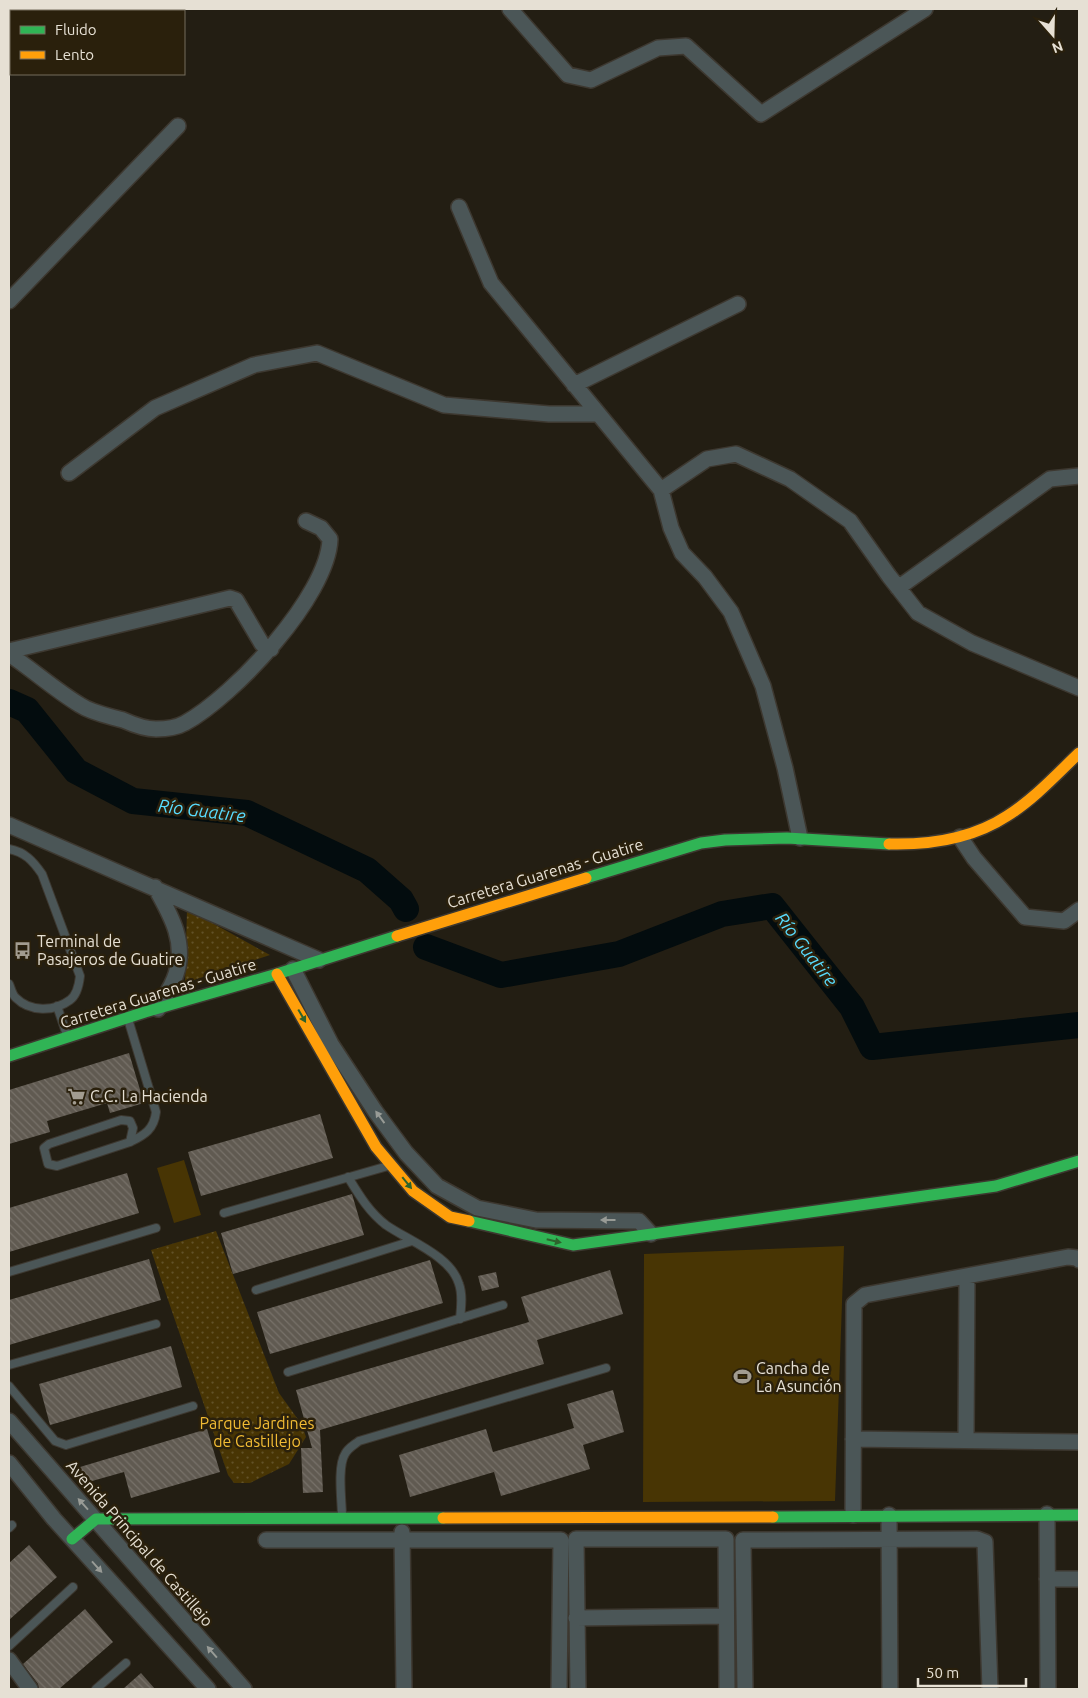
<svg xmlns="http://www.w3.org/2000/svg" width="1088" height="1698" viewBox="0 0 1088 1698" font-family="Ubuntu,sans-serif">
<defs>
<pattern id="park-dots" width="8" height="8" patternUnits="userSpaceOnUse" patternTransform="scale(1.25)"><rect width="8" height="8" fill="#483504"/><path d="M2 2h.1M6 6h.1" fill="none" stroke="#625228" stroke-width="1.8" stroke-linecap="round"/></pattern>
<pattern id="building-back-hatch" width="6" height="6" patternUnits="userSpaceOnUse" patternTransform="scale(1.25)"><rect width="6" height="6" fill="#605a51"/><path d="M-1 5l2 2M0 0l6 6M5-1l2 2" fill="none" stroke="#777169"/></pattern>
</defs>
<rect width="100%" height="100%" fill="#231e13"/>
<!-- grass -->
<path fill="#483504" d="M 184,1160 L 201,1215 L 174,1223 L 157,1168 Z
M 844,1246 L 835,1501 L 643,1502 L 644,1254 Z"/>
<!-- park -->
<path fill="url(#park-dots)" d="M 187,909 L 270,955 L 185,983 Z
M 216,1231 L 279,1393 L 302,1425 L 306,1437 L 289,1464 L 250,1483 L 234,1483 L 228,1475 L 151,1250 Z"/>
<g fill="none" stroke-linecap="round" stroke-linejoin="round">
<!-- river -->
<path stroke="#030c0e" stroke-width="26" d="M 9,702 L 27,710 L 76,771 L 133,801 L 247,813 L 367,870 L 401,900 L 406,909
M 426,947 L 501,975 L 619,954 L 722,914 L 772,906 L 852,1007 L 872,1047 L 1079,1025"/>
</g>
<!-- building -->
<path fill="url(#building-back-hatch)" d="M 129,1053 L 144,1103 L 110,1113 L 107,1103 L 47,1121 L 50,1132 L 9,1144 L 9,1090 Z
M 320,1114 L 333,1158 L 201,1196 L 188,1152 Z
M 127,1173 L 139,1213 L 9,1252 L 9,1208 Z
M 352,1194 L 364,1235 L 233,1274 L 221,1233 Z
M 149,1259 L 161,1300 L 9,1345 L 9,1300 Z
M 430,1260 L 443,1303 L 270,1354 L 257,1312 Z
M 610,1270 L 623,1314 L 537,1340 L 544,1364 L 320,1430 L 323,1492 L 303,1493 L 301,1448 L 312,1448 L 296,1390 L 529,1322 L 521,1297 Z
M 496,1272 L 499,1287 L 482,1291 L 478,1276 Z
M 171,1346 L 182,1387 L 50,1425 L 39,1384 Z
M 613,1390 L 624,1432 L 583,1445 L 590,1469 L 501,1496 L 494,1472 L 410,1497 L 399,1455 L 486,1429 L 493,1452 L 555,1434 L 574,1428 L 567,1404 Z
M 207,1429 L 220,1472 L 131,1498 L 124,1472 L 85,1483 L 80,1467 Z
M 29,1545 L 57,1577 L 9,1620 L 9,1563 Z
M 85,1609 L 113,1642 L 59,1689 L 39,1689 L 38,1684 L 23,1664 Z
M 141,1673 L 155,1689 L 123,1689 Z"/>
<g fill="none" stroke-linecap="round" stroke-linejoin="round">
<defs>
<path id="lane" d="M 9,849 C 25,852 33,861 42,874 L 80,976 C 79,985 77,995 70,1000 C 54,1012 30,1012 16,998 C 12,995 11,988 9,984
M 57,1006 L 67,1035
M 128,1019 L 156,1112 C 154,1129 145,1135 130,1142 L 57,1166 L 48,1164 L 44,1148 L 49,1144 L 121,1120 L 130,1121 L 133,1128 L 130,1142
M 348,1177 C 359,1195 369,1212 386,1225 C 409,1241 451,1256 459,1284 C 463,1295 461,1308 460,1319
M 224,1213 L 388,1166
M 9,1272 L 156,1228
M 256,1290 L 412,1241
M 9,1365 L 156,1324
M 288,1372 L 503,1305
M 9,1386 L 55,1441 L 66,1445 L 193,1406
M 342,1517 C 342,1502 337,1467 345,1454 C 348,1448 354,1445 359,1441 L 606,1368
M 9,1528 L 12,1525
M 9,1646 L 73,1587
M 96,1689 L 126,1663"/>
<path id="street" d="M 510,9 L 568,75 L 591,80 L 658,48 L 686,46 L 761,114 L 925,9
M 459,207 L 491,283 L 661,490 L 671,528 L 682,553 L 705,577 L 731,612 L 763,686 L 785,768 L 800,838
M 9,301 L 178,126
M 574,385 L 738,304
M 69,473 L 155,408 L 254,365 L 317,353 L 444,405 L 549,414 L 597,414
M 661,490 L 707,459 L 736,454 L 790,479 L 850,521 L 889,576 L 918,613 L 972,643 L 1079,688
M 898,588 L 1050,479 L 1079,476
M 9,651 L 230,598 L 236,600 L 239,605 L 262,644 L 271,649
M 9,654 C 33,670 55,690 80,705 C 92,713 109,716 123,720 C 132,724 145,729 156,729 C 166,729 176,728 185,723 C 234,696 328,596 330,539 L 321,528 L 306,521
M 9,825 L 319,960
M 960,837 L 974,858 L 1025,917 L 1064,921 L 1079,910
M 155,887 C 170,914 187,942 176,974 C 172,987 164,998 158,1009
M 293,969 L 331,1044 L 375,1111 L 406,1153 L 437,1186 L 477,1208 L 536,1220 L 639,1221 L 651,1234
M 9,1421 L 244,1689
M 853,1439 L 1079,1442
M 966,1441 L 967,1276
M 9,1463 L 54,1519 L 208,1689
M 1047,1514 L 1048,1689
M 853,1515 L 854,1304 L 865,1295 L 1068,1257 L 1077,1258 L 1079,1260
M 889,1515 L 890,1689
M 402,1532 L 404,1689
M 266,1540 L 561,1540 L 559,1689
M 1047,1579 L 1079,1579
M 576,1618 L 726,1616
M 9,1660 L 30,1689
M 578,1689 L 576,1539 L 726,1539 L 727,1689
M 745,1689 L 743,1540 L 977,1539 L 985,1542 L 990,1689"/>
<path id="fast" d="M 586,878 L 701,843 L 725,840 L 787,838 L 889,844
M 9,1056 L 145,1012 L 277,974 L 397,936
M 469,1221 L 573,1245 L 996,1186 L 1079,1161
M 773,1517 L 1079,1515
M 72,1539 L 96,1519 L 443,1518"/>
<path id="slow" d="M 889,844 C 929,845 972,839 1007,816 C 1034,799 1056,775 1079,753
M 397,936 L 586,878
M 277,974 L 376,1147 L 413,1191 L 450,1217 L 469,1221
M 443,1518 L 773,1517"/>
</defs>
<!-- lane casing -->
<use href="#lane" stroke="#3d3830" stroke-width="10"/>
<!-- street casing -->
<use href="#street" stroke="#3d3830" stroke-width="18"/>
<!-- fast casing -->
<use href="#fast" stroke="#3d3830" stroke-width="14"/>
<!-- slow casing -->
<use href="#slow" stroke="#3d3830" stroke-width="14"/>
<!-- lane -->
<use href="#lane" stroke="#4b5657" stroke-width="8"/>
<!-- street -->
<use href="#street" stroke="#4b5657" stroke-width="15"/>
<!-- fast -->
<use href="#fast" stroke="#30b455" stroke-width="11"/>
<!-- slow -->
<use href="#slow" stroke="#ff9f0a" stroke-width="11"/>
</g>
<!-- one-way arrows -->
<defs><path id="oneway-solid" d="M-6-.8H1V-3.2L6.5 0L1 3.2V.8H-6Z" transform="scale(1.25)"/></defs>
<g fill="#2d632d">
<use href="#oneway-solid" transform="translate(302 1016) rotate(60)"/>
<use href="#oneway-solid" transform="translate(407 1183) rotate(51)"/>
<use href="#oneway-solid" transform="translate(554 1241) rotate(13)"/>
</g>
<g fill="#989b96">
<use href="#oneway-solid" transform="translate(380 1117) rotate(-126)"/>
<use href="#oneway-solid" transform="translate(608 1220) rotate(-180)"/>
<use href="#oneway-solid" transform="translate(83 1504) rotate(-132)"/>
<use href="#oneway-solid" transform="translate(97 1567) rotate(48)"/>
<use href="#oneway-solid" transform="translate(212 1652) rotate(-131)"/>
</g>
<!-- icons -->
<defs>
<symbol id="bus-bare" viewBox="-9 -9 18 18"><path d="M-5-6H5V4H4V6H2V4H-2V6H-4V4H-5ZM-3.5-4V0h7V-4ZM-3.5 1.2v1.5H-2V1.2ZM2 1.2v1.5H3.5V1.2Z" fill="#a29c90" stroke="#2a200c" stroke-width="2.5" paint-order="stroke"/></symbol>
<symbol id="supermarket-bare" viewBox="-9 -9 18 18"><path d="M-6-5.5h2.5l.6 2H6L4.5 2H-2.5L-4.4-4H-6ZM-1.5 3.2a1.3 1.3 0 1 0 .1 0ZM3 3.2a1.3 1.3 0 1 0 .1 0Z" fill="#a29c90" stroke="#2a200c" stroke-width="2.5" paint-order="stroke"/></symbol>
<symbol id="stadium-bare" viewBox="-9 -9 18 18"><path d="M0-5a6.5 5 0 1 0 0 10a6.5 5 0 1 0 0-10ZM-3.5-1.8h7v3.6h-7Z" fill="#a29c90" stroke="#2a200c" stroke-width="2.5" paint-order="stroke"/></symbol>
</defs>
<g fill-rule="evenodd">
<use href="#bus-bare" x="10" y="938" width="25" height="25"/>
<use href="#supermarket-bare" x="64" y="1084" width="25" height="25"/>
<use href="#stadium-bare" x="730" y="1364" width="25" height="25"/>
</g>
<g text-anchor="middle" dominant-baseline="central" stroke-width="5" stroke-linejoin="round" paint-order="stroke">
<!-- street labels -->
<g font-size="16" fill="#e6e0d4" stroke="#2a200c">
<text transform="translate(545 873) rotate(-17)">Carretera Guarenas - Guatire</text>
<text transform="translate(158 993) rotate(-17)">Carretera Guarenas - Guatire</text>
<text transform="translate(140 1543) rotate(49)">Avenida Principal de Castillejo</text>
</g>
<!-- poi labels -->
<g font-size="16" fill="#e6e0d4" stroke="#2a200c" text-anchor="start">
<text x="37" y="941">Terminal de<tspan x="37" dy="18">Pasajeros de Guatire</tspan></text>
<text x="90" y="1096">C.C. La Hacienda</text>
<text x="756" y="1368">Cancha de<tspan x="756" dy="18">La Asunción</tspan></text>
</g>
<!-- park labels -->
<g font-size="16" fill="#f1bb34" stroke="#2a200c">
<text x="257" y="1423">Parque Jardines<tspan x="257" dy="18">de Castillejo</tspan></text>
</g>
<!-- water labels -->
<g font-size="18" font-style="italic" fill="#58dbfd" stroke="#2a200c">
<text transform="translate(202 810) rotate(7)">Río Guatire</text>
<text transform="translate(807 949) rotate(52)">Río Guatire</text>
</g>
</g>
<!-- border -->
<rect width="1088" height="1698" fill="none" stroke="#e6e0d4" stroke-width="20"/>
<!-- legend -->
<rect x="10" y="10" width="175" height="65" fill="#2a200c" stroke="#756d5c"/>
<rect x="20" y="26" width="25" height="8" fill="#30b455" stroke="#756d5c"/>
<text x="55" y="35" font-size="15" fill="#e6e0d4">Fluido</text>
<rect x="20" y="51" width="25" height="8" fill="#ff9f0a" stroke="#756d5c"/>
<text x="55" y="60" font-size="15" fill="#e6e0d4">Lento</text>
<!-- north arrow -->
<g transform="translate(1053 35) rotate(160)" stroke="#2a200c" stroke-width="4" paint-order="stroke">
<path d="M0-4L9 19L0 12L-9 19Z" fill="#e6e0d4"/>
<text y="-8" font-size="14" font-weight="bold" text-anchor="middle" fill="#e6e0d4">N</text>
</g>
<!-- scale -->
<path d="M918 1678v8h108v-8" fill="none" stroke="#e6e0d4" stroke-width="2.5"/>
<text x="926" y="1678" font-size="15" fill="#e6e0d4" stroke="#2a200c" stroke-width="4" paint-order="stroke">50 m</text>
</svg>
